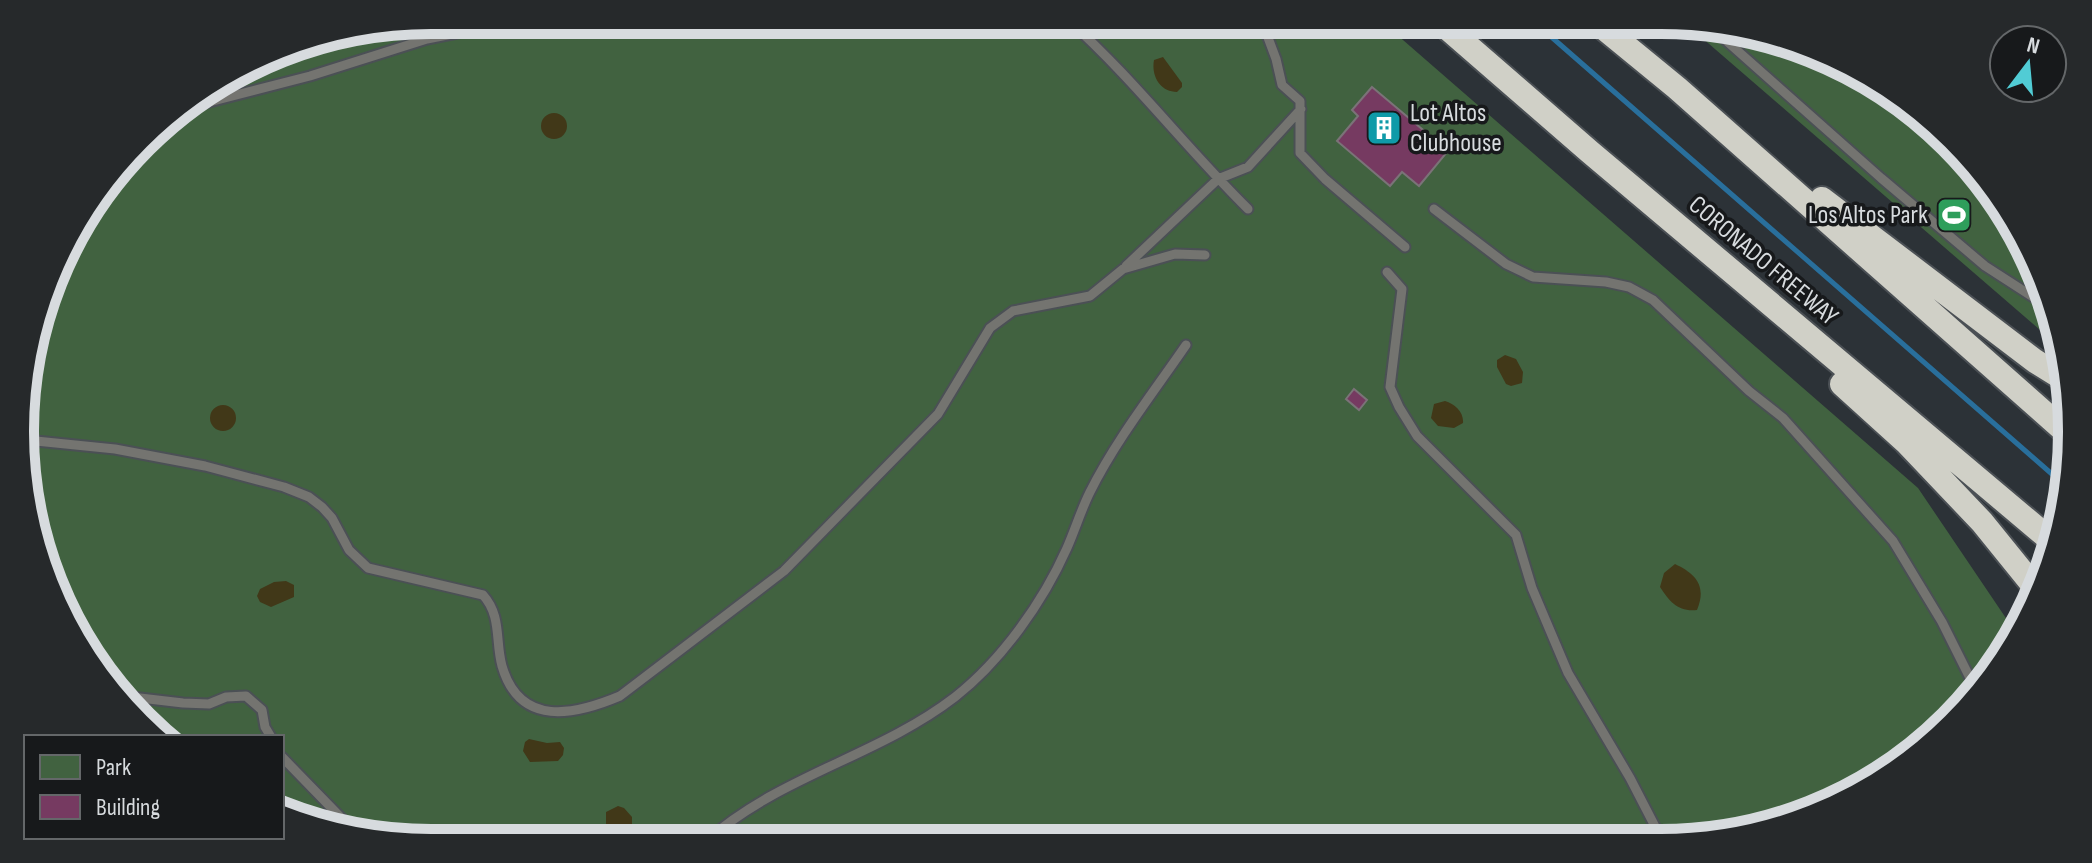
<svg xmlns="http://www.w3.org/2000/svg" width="2092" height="863" viewBox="0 0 2092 863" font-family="'Sofia Sans Condensed',sans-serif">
<rect width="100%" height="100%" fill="#2c3237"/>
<!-- green -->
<path fill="#416240" d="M 432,20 L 1380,20 L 1918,488 L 2016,633 L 2002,660 L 1931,741 L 1818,811 L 1715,839 L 431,843 L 300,821 L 282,812 L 282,737 L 161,737 L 89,660 L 28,512 L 24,377 L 75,226 L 161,122 L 299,42 Z
M 1686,24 L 1792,42 L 1931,122 L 2029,249 L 2054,339 L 2047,336 Z"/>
<!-- sand -->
<path fill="#413818" d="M 1163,57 L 1182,83 L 1182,87 L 1177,92 C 1160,92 1151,76 1154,60 Z
M541 126a13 13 0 1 1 26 0a13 13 0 1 1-26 0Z
M 1505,355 L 1516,359 L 1523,372 L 1522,383 L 1511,386 L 1506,384 L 1497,367 L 1497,360 Z
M 1445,401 C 1455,404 1464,412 1463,423 L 1454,428 L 1438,426 L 1431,418 L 1434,404 Z
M210 418a13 13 0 1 1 26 0a13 13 0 1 1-26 0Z
M 1675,564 C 1696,574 1707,586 1697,610 C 1678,612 1670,602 1660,587 L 1664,573 Z
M 286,581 L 294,585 L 294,597 L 271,607 L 260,602 L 257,596 L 260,589 L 274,582 Z
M 529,739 L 547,743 L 560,742 L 564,748 L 563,755 L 558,761 L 530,762 L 523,751 L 525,742 Z
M 618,806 L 624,808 L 632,817 L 632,835 L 629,842 L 602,843 L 606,828 L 606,812 Z"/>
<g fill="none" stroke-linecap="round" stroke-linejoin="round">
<!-- stream -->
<path stroke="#296f9c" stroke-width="5" d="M 1532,20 L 2061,482"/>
</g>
<!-- building -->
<path fill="#763a61" stroke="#7b7378" stroke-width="2" d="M 1372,87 L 1448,151 L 1419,186 L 1402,172 L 1390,186 L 1337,141 L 1358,116 L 1352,110 Z
M 1354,389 L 1367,400 L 1359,410 L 1346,399 Z"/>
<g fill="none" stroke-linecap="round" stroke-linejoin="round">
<defs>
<path id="lane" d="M 1068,20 C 1133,78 1186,148 1248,209
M 1257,20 L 1267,35 L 1276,59 L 1282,85 L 1300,101 L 1300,153 L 1325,179 L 1405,247
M 1713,29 L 1881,178 L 1985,266 L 2044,304
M 182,109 L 310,76 L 427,39 L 523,20
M 1434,209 L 1506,264 L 1533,277 L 1606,282 L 1629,287 L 1653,300 L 1749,391 L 1783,418 L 1893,541 L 1942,622 L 1976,690
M 1126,266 L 1218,179 L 1248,167 L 1301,109
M 1387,272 L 1402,289 L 1390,387 L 1399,407 L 1417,436 L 1516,535 L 1532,588 L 1568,673 L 1630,778 L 1662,840
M 26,440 L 115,449 L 205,466 L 284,487 L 309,497 L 322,507 L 332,518 L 349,550 L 368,568 L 483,595 C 502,616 495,641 502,666 C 520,728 575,715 620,696 L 784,571 L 938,414 L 990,328 L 1013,311 L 1090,296 L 1123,269 L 1175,254 L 1205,255
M 123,696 L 183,703 L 209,704 L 226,697 L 246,696 L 262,710 L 265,727 L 271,737
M 282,757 L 353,830
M 705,842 C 780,775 877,757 955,697 C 1002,660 1043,602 1067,548 C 1075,530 1081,510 1090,492 C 1116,440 1153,393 1186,345"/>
<path id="highway" d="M 1438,20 L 1590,152 L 2053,542
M 1594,20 L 1677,88 L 2067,433
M 1822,199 L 2035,361 L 2064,379
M 1842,384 L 1906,442 L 1982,522 L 2037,590"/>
</defs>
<!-- lane casing -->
<use href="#lane" stroke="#4b5055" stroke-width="13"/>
<!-- highway casing -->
<use href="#highway" stroke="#4b5055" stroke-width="28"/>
<!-- lane -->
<use href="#lane" stroke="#747470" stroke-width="9"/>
<!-- highway -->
<use href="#highway" stroke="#d0d0c7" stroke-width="24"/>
</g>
<!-- icons -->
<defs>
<symbol id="building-square" viewBox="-11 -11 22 22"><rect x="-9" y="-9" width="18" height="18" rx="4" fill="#0f9aa8" stroke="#17191b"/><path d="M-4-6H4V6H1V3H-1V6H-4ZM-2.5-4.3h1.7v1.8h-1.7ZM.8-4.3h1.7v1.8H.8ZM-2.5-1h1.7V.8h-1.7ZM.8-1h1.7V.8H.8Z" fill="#fff"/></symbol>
<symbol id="stadium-square" viewBox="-11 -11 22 22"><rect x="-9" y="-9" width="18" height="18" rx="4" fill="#2e9e5b" stroke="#17191b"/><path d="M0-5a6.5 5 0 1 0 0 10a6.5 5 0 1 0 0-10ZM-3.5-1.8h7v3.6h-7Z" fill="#fff"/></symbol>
</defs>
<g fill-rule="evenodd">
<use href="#building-square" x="1364" y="108" width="40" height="40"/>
<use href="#stadium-square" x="1934" y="195" width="40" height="40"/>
</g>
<g text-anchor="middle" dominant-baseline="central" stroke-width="7" stroke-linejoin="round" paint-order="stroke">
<!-- poi labels -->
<g font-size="26" fill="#d7dbde" stroke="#17191b" text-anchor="start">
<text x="1410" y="113">Lot Altos<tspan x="1410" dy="30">Clubhouse</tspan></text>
<text x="1928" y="215" text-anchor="end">Los Altos Park</text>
</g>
<!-- street labels -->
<g font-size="26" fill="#d7dbde" stroke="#17191b">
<text transform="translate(1763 261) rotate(40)">CORONADO FREEWAY</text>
</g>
</g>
<!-- crop -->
<path d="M0 0H2092V863H0ZM431 34H1661A397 397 0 0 1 2058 431V432A397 397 0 0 1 1661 829H431A397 397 0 0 1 34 432V431A397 397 0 0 1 431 34Z" fill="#26292b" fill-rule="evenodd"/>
<path fill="none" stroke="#d7dbde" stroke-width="10" d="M431 34H1661A397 397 0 0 1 2058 431V432A397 397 0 0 1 1661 829H431A397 397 0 0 1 34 432V431A397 397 0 0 1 431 34Z"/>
<!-- legend -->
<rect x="24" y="735" width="260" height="104" fill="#17191b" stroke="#646769" stroke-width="2"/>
<rect x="40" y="755" width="40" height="24" fill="#416240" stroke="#646769" stroke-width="2"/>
<text x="96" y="775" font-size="24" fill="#d7dbde">Park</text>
<rect x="40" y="795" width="40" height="24" fill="#763a61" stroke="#646769" stroke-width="2"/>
<text x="96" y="815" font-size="24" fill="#d7dbde">Building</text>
<!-- north arrow -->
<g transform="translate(2028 64) rotate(16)"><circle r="38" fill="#17191b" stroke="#646769" stroke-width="2"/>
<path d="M0-6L14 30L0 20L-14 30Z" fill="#51ccd5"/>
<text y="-12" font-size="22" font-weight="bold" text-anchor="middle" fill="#d7dbde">N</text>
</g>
</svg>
